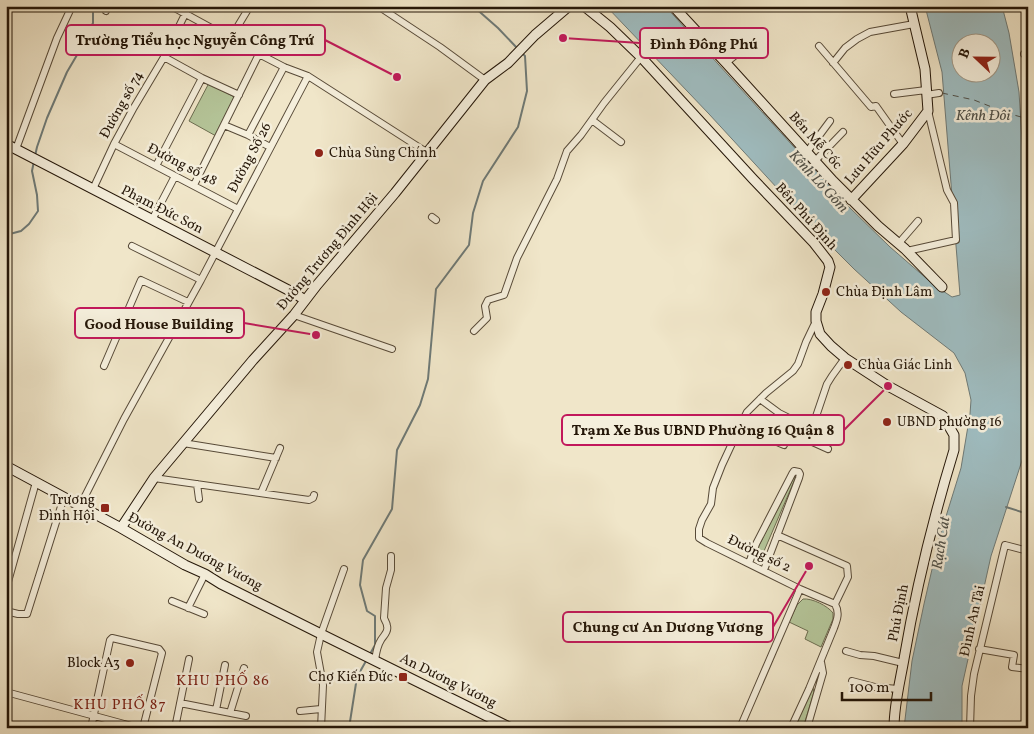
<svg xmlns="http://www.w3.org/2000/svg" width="1034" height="734" viewBox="0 0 1034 734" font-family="Vollkorn,serif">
<rect width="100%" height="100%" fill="#f0e6c9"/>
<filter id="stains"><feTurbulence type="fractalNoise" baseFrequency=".004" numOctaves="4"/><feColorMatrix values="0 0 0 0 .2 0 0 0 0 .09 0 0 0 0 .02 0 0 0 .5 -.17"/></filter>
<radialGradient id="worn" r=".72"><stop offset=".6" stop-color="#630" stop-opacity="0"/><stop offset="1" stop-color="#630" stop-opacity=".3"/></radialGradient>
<!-- green -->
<path fill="#b5c69a" stroke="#6c6e51" d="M 209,83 L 236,98 L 216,136 L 189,121 Z
M 795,475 L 795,479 L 761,558 L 756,556 L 755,553 Z
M 803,599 C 812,598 828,606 833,613 L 833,619 L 821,647 L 805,639 L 808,631 L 789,622 L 797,605 Z
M 813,688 L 814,692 L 803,728 L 794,728 L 811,689 Z"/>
<!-- water -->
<path fill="#9fbdc1" stroke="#6e7a77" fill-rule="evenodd" d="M 606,6 L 665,6 L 846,204 L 890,247 L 934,285 L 952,297 L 960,295 L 942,72 L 925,6 L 1002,6 L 1009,33 L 1019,92 L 1028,239 L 1028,442 L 991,556 L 962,686 L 962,728 L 904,728 L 912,661 L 924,604 L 939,539 L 961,468 L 970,414 L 971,400 L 965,373 L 954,353 L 901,312 L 854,269 L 824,239 L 709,114 ZM 962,42 L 992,42 L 992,72 L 962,72 Z"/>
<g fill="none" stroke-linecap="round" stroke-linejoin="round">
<!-- stream -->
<path stroke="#6e7a77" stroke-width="2" d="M 473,6 L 498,28 L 518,49
M 35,156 L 37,147 L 47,118 L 67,72 L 77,55 L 93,23 L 93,6
M 6,235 L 21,231 L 29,224 L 38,211 L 37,195 L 32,171 L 34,161
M 1006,507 L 1028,514
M 370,654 L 375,645 L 375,616 L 367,611 L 360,585 L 363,560 L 392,509 L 397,450 L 420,405 L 428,379 L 436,289 L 469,245 L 473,213 L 483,181 L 518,127 L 527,91 L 525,56 L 521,52
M 349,728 L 357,677 L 366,661"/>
<!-- ferry -->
<path stroke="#4f5049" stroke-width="1" stroke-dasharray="6 5" stroke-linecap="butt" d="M 942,93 L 974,100 L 1007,113 L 1028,119"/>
<defs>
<path id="street" d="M 171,6 L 259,54 L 284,67 L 308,76 L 428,153
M 378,6 L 440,47 L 485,80
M 106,11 L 108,6
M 230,39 L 250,6
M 819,46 L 871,107 L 876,106 L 903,144
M 1024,54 L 1028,54
M 164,57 L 202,78 L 239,95
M 726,63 L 761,34
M 833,63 L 845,48 L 857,39 L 870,32 L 914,24
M 894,94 L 926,90
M 926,95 L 939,93
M 592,120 L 621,142
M 224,125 L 248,135 L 270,147
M 248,135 L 284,67
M 114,144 L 238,209
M 16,149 L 57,38 L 72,6
M 807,152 L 830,121
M 815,161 L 843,132
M 156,166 L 202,78
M 194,185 L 259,54
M 93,189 L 114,144 L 133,109 L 164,57 L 189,6
M 432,217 L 436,220
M 152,220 L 175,176
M 899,243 L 918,221
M 132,246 L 201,280
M 907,251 L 956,240 L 954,203 L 947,190 L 928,111
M 294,315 L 392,349
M 474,331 L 487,318 L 485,306 L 488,300 L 504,295 L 517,258 L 557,179 L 567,151 L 581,135 L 604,103 L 641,57
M 104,366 L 141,280 L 188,302
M 760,399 L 779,413 L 799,423
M 742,422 C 756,432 768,439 784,445
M 183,443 L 276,458
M 828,449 L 808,440 L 827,384 L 832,376 L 845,358
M 154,478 L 309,500 L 313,498 L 314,495
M 197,484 L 199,499
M 261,493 L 280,448
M 80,506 L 124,419 L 201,280 L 308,76
M 777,535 L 847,566 L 848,577 L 835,604
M 749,563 L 756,544 L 792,474 L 794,471 L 799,472 L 800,474 L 799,478 L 764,570
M 6,589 L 36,482
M 172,601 L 204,614
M 188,608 L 205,574
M 6,611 L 18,614 L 27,614 L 64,497
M 979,649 L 1014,655 L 1012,667 L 1028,669
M 846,651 L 860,655 L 874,656 L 903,663
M 375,660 C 376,654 377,646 381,640 C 383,636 389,632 387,626 C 387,623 385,621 384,618 L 386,588 L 391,570 L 391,556
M 852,681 L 875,687 L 898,689
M 6,692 L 139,728
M 180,703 L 246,716
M 216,710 L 225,665
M 300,711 L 321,709
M 230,713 L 244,668
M 91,728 L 110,640 L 112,638 L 159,649 L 162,653 L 143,728
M 175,728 L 189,659
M 321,728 L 323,685 L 317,652 L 321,634 L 344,569
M 740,728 L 800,589
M 791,728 L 809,689 L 834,628 C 837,620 840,613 835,604 L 800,589 L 707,543 L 699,538 L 699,529 L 702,520 L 711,504 L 713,488 L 722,465 L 742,422 L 747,412 L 766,393 L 793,371 L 798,364 L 806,342 L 816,321
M 807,728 L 823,673 L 821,662
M 970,728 L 971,696 L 974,674 L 1005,545 L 1028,551"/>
<path id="secondary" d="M 584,6 L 610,27 L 641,57 L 753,179 L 814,243 L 828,261 L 830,267 L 823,294 L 816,312 L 816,321 L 820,334 L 831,346 L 845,358 L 888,386 L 943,416 L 954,435 L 954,450 C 933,519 916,588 904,659 C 900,682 894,704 894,728
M 673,6 L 726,63 L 833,181 L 878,226 L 905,249 L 942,287
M 6,144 L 294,293 L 305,300
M 851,200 L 903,144 L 928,111 L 925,69 L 910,6
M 6,466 L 121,528 L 185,565 L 205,574 L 221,584 L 321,634 L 511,728
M 121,528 L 154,478 L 253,360 L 294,315 L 317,285 L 395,193 L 485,80 L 508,63 L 535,35 L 569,6"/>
</defs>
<!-- street casing -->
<use href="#street" stroke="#574a38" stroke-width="8"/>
<!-- secondary casing -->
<use href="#secondary" stroke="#241608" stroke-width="11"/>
<!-- street -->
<use href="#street" stroke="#f5efdc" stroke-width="6"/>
<!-- secondary -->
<use href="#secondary" stroke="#f5efdc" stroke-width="9"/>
</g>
<!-- markers -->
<g fill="#8f2418" stroke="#f5efdc" stroke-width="2">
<circle cx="319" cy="153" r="5"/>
<circle cx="826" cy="292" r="5"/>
<circle cx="848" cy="365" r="5"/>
<circle cx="887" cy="422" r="5"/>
<rect x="100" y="503" width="10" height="10" rx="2.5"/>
<circle cx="130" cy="663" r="5"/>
<rect x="398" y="672" width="10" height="10" rx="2.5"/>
</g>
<g text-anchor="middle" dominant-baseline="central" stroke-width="5" stroke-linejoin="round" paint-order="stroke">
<!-- street labels -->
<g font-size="14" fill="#241608" stroke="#f5efdc">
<text transform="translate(122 105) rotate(-61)">Đường số 74</text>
<text transform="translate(815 141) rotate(48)">Bến Mễ Cốc</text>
<text transform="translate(879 147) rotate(-49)">Lưu Hữu Phước</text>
<text transform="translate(250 158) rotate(-62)">Đường Số 26</text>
<text transform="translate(182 165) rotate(27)">Đường số 48</text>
<text transform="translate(162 210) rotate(27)">Phạm Đức Sơn</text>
<text transform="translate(806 217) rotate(48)">Bến Phú Định</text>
<text transform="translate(328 252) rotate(-50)">Đường Trương Đình Hội</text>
<text transform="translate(195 552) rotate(28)">Đường An Dương Vương</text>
<text transform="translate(759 554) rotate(26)">Đường số 2</text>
<text transform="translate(899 613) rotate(-79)">Phú Định</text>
<text transform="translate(973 621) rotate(-77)">Đình An Tài</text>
<text transform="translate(448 681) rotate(26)">An Dương Vương</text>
</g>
<!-- poi labels -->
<g font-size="14" fill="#241608" stroke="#f5efdc" text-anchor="start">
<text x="329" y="153">Chùa Sùng Chính</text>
<text x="836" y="292">Chùa Định Lâm</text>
<text x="858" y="365">Chùa Giác Linh</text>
<text x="897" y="422">UBND phường 16</text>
<text x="95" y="500" text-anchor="end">Trương<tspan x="95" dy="16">Đình Hội</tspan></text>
<text x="120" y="663" text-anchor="end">Block A3</text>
<text x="393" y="677" text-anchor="end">Chợ Kiến Đức</text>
</g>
<!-- water labels -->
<g font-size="15" font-style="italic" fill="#4f5049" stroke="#f5efdc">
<text x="983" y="116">Kênh Đôi</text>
<text transform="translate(818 182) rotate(47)">Kênh Lò Gốm</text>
<text transform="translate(942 543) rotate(-81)">Rạch Cát</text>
</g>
<!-- neighbourhood labels -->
<g font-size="15" letter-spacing="1" fill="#7a1f14" stroke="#f5efdc">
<text x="223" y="681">KHU PHỐ 86</text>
<text x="120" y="705">KHU PHỐ 87</text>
</g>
</g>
<!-- callouts -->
<path fill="none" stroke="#c2185b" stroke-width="2" d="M397 77L325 40M563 38L640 43M316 335L244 323M888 386L844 430M809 566L773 627"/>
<g fill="#c2185b" stroke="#f5efdc" stroke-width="2">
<circle cx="397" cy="77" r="5"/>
<circle cx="563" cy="38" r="5"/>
<circle cx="316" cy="335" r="5"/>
<circle cx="888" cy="386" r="5"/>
<circle cx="809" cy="566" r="5"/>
</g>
<g fill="#f5efdc" stroke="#c2185b" stroke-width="2">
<rect x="66" y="25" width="259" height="30" rx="5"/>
<rect x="640" y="28" width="128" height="30" rx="5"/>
<rect x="75" y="308" width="169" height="30" rx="5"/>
<rect x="562" y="415" width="282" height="30" rx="5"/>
<rect x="563" y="612" width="210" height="30" rx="5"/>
</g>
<g font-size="15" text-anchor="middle" font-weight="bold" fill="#241608">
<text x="195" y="45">Trường Tiểu học Nguyễn Công Trứ</text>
<text x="704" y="49">Đình Đông Phú</text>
<text x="159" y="329">Good House Building</text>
<text x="703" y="435">Trạm Xe Bus UBND Phường 16 Quận 8</text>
<text x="668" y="632">Chung cư An Dương Vương</text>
</g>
<!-- margin -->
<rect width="1034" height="734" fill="none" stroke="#f0e6c9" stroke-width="25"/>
<rect x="8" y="8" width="1019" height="719" fill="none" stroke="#241608" stroke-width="2.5"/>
<rect x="12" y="12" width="1009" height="709" fill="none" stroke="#241608"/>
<!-- north arrow -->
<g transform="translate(976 58) rotate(292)"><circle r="24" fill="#f5efdc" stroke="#a19887"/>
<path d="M0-4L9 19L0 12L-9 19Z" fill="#8f2418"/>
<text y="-8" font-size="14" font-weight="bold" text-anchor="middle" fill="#241608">B</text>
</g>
<!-- scale -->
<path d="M842 692v8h89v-8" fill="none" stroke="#241608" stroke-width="2.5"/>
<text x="849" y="692" font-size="15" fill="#241608" stroke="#f5efdc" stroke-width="4" paint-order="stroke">100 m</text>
<rect width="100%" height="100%" filter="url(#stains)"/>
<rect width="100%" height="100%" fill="url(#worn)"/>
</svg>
